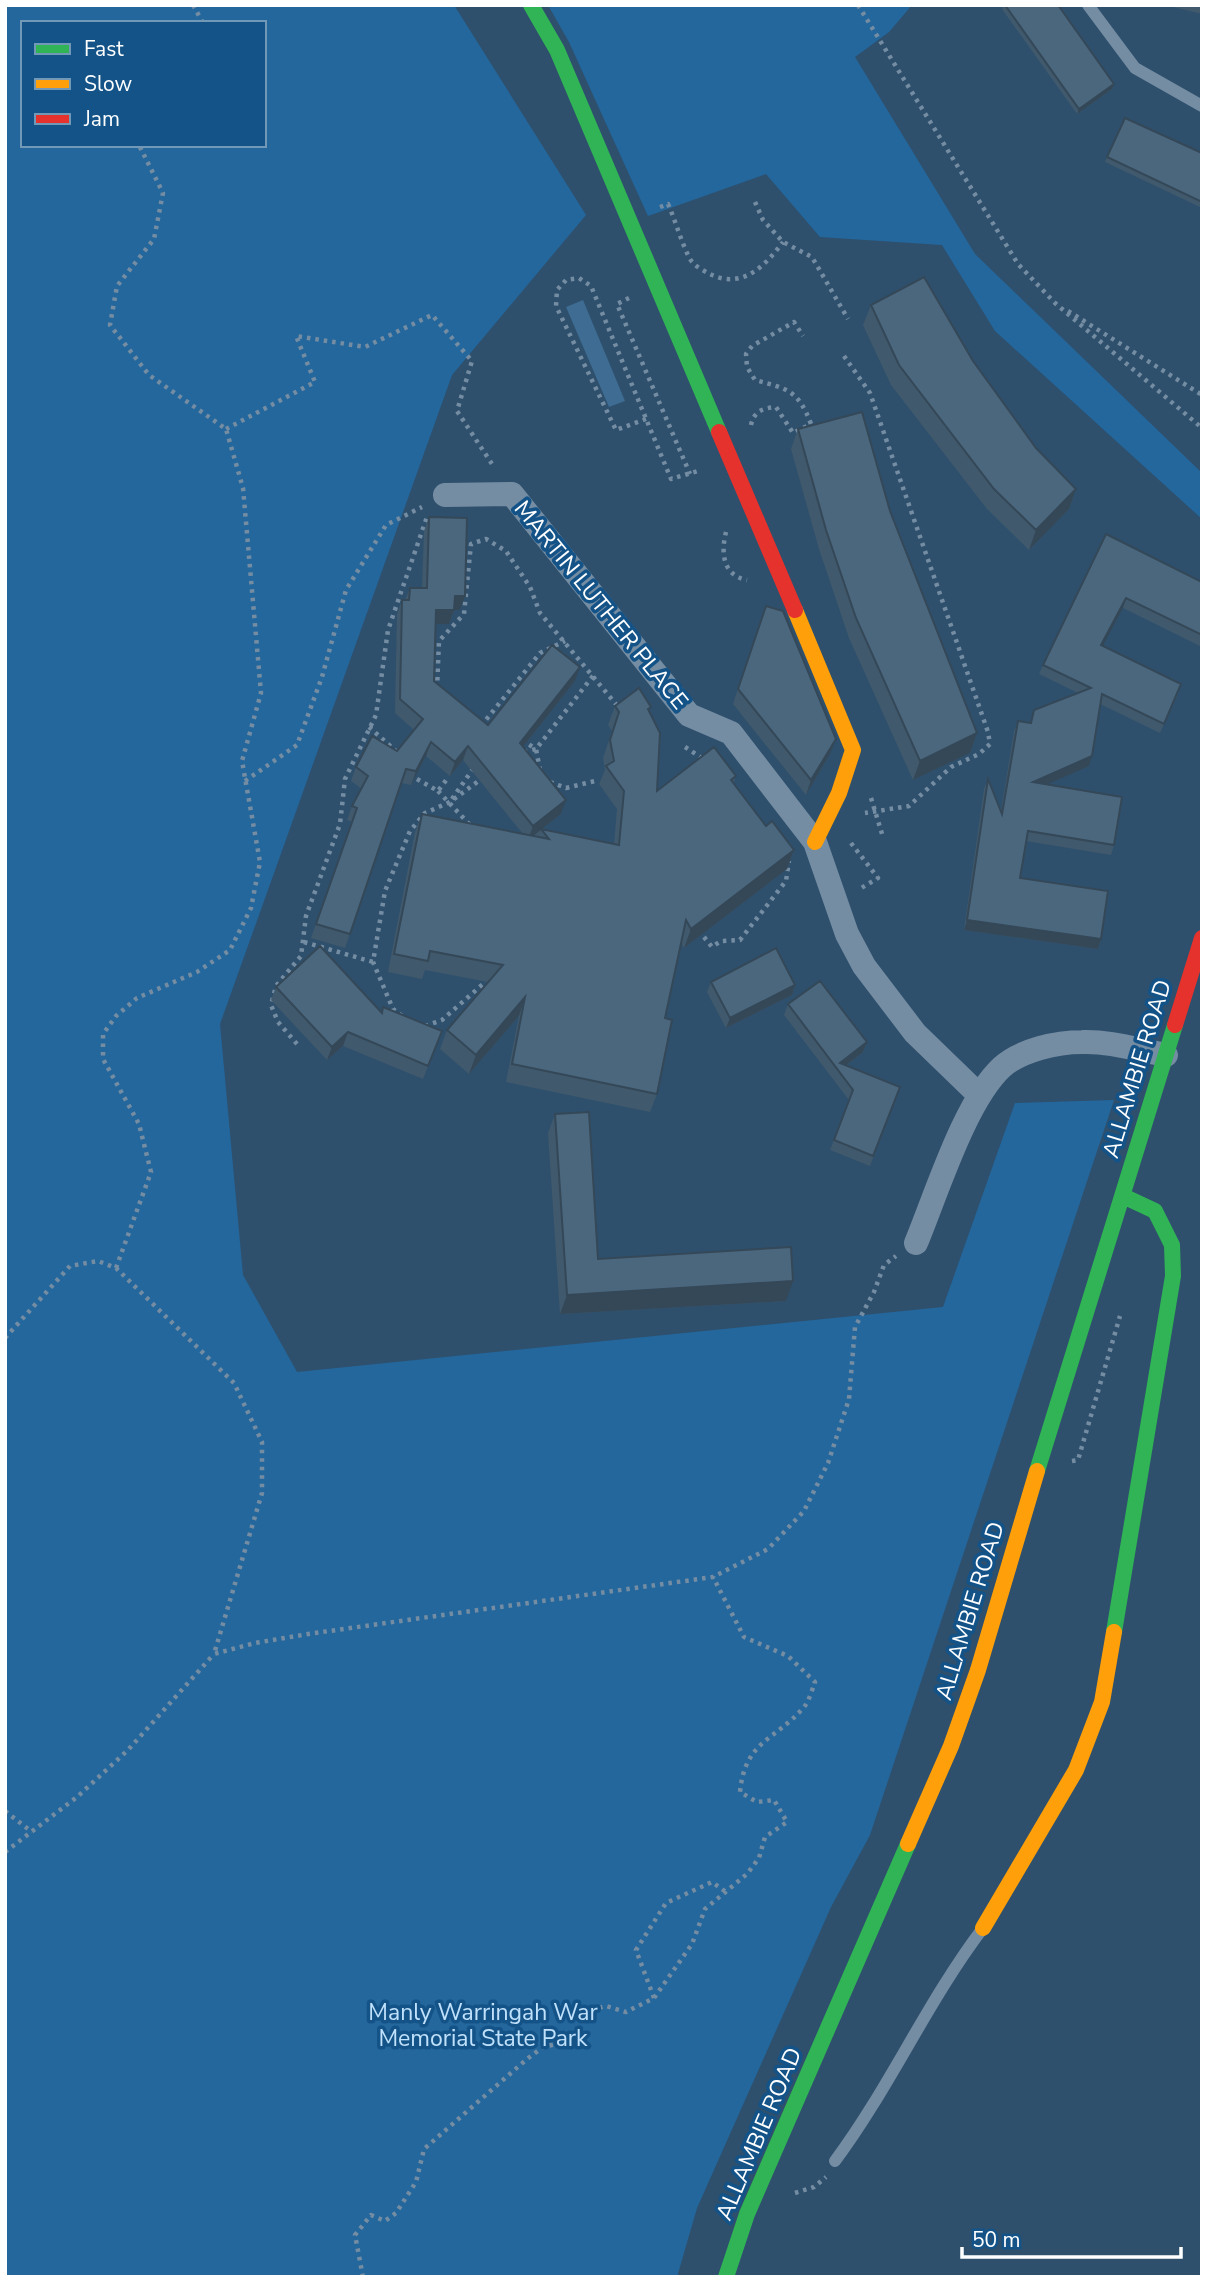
<svg xmlns="http://www.w3.org/2000/svg" width="1207" height="2282" viewBox="0 0 1207 2282" font-family="'Nunito Sans',sans-serif">
<rect width="100%" height="100%" fill="#2e506d"/>
<!-- green -->
<path fill="#24679d" fill-rule="evenodd" d="M 5,5 L 454,5 L 586,215 L 452,375 L 220,1024 L 243,1275 L 297,1372 L 943,1307 L 1015,1103 L 1114,1100 L 870,1835 L 831,1907 L 697,2208 L 677,2277 L 5,2277 ZM 23,23 L 264,23 L 264,145 L 23,145 Z
M 548,5 L 912,5 L 889,32 L 855,57 L 975,254 L 1202,473 L 1202,519 L 995,331 L 942,245 L 820,237 L 766,174 L 648,216 L 569,42 Z"/>
<!-- water -->
<path fill="#3e6c92" d="M 583,300 L 625,401 L 609,407 L 566,307 Z"/>
<g fill="none" stroke-linecap="round" stroke-linejoin="round">
<!-- path -->
<path stroke="#758da3" stroke-width="4.5" stroke-dasharray="3.5 5" stroke-linecap="butt" d="M 193,5 L 203,23
M 858,5 L 1018,264 L 1055,303 L 1202,428
M 755,202 L 763,220 L 783,242 L 812,257 L 848,319
M 660,207 L 668,204 C 676,222 681,242 690,259 C 694,266 704,271 712,275 C 743,289 766,265 783,242
M 629,298 L 617,304 L 690,474
M 1068,311 L 1202,395
M 844,356 L 870,393 L 988,732 L 990,744 L 979,754 L 951,767 L 909,806 L 865,813
M 646,419 L 616,430 L 556,306 L 557,290 L 566,280 L 579,278 L 591,286 L 671,479 L 701,470
M 751,425 C 754,411 763,408 776,407 L 793,433 L 811,424 C 798,390 788,389 755,380 L 747,367 L 746,354 L 752,346 L 794,322 L 803,336
M 226,429 L 315,382 L 296,336 L 365,347 L 432,315 L 472,361 L 457,411 L 494,467
M 726,532 C 721,552 722,575 747,580
M 437,689 L 439,641 L 464,614 L 471,544 L 486,539 L 506,551 L 530,587 L 540,613 L 620,709
M 481,726 L 540,653 L 565,641
M 369,727 L 397,752
M 522,740 L 536,749 L 523,752
M 685,747 L 705,760
M 540,770 L 536,749 L 593,676
M 417,779 L 438,791 L 447,779
M 245,781 L 297,745 L 322,677 L 346,590 L 386,525 L 422,507
M 550,782 L 566,788 L 595,781
M 438,791 L 471,826
M 871,798 L 883,837
M 452,799 L 475,766
M 851,843 L 878,878 L 858,890
M 704,937 L 712,947 L 721,941 L 740,940 L 786,881 L 789,861
M 304,942 L 373,962
M 402,1016 L 393,1009 L 373,962 L 385,891 L 410,831 L 425,813 L 450,802 L 484,777
M 425,1026 L 442,1020 L 483,984
M 297,1044 L 278,1022 L 271,1005 L 276,986 L 301,956 L 306,916 L 340,824 L 345,779 L 376,715 L 388,630 L 428,514
M 116,1268 L 151,1172 L 139,1124 L 103,1059 L 103,1034 L 116,1016 L 137,998 L 197,972 L 230,950 L 251,908 L 260,862 L 242,761 L 261,693 L 243,488 L 226,429 L 149,375 L 110,325 L 117,286 L 154,239 L 163,193 L 139,145
M 5,1338 L 70,1266 L 98,1261 L 116,1268 L 234,1383 L 262,1442 L 262,1493 L 214,1654 L 255,1643 L 308,1634 L 713,1577 L 768,1549 L 804,1511 L 828,1463 L 849,1399 L 855,1327 L 874,1292 L 884,1265 L 896,1256
M 1072,1461 L 1078,1460 L 1120,1316
M 5,1811 L 32,1832
M 5,1852 L 77,1797 L 128,1750 L 214,1654
M 654,1998 L 636,1950 L 666,1903 L 712,1882 L 726,1892
M 795,2193 L 814,2187 L 826,2177
M 363,2277 L 355,2235 L 371,2215 L 385,2221 L 396,2213 L 416,2182 L 424,2149 L 527,2059 L 543,2047 L 570,2041 L 587,2011 L 606,2006 L 626,2012 L 654,1998 L 692,1944 L 705,1909 L 747,1874 L 759,1858 L 765,1837 L 787,1822 L 774,1800 L 757,1802 L 740,1792 C 745,1740 775,1741 804,1707 C 809,1701 812,1690 815,1682 L 788,1656 L 744,1637 L 713,1577"/>
<!-- lane -->
<path stroke="#758da3" stroke-width="12" d="M 1088,5 L 1135,68 L 1202,106
M 835,2161 C 890,2087 927,2002 983,1928"/>
<!-- street -->
<path stroke="#758da3" stroke-width="24" d="M 445,495 L 512,494 L 689,715 L 731,733 L 815,842 L 847,934 L 864,966 L 915,1033 L 978,1094
M 916,1243 C 936,1195 965,1101 1002,1067 C 1021,1050 1057,1042 1082,1042 C 1110,1041 1138,1050 1166,1055"/>
<!-- fast -->
<path stroke="#30b455" stroke-width="16" d="M 531,5 L 557,50 L 719,432
M 1037,1471 L 1175,1025
M 1114,1632 L 1173,1276 L 1172,1245 L 1155,1211 L 1123,1196
M 726,2277 L 747,2214 L 908,1844"/>
<!-- slow -->
<path stroke="#ff9f0a" stroke-width="16" d="M 795,610 L 853,750 L 839,793 L 815,842
M 908,1844 L 951,1746 L 978,1670 L 1037,1471
M 983,1928 L 1076,1770 L 1102,1702 L 1114,1632"/>
<!-- jam -->
<path stroke="#e5322d" stroke-width="16" d="M 719,432 L 795,610
M 1175,1025 L 1202,938"/>
</g>
<!-- wall -->
<path fill="#40596c" d="M 1003,5 L 1058,5 L 1114,84 L 1112,89 L 1077,114 L 1002,9 Z
M 1202,5 L 1202,14 L 1169,6 L 1169,5 Z
M 1202,153 L 1202,208 L 1105,162 L 1107,157 Z
M 871,305 L 973,361 L 1036,448 L 1076,489 L 1069,509 L 1029,550 L 987,509 L 891,385 L 863,325 Z
M 798,429 L 890,511 L 977,733 L 970,753 L 913,780 L 849,638 L 819,549 L 791,449 Z
M 429,517 L 460,610 L 454,610 L 449,624 L 436,624 L 434,681 L 488,725 L 575,681 L 523,747 L 561,814 L 542,829 L 614,844 L 617,809 L 599,784 L 605,770 L 603,758 L 612,731 L 608,725 L 615,706 L 650,712 L 657,791 L 736,776 L 733,784 L 766,826 L 794,850 L 787,869 L 684,948 L 681,942 L 665,1018 L 657,1094 L 650,1112 L 506,1082 L 519,1016 L 469,1074 L 440,1049 L 447,1030 L 488,982 L 425,970 L 422,979 L 388,972 L 415,832 L 422,814 L 523,834 L 463,760 L 450,776 L 426,756 L 411,785 L 402,783 L 345,948 L 311,938 L 352,822 L 347,820 L 352,806 L 362,789 L 351,781 L 356,767 L 397,751 L 414,730 L 395,713 L 397,614 L 402,600 L 405,600 L 410,588 L 422,588 L 424,531 Z
M 1106,534 L 1202,582 L 1202,647 L 1123,608 L 1102,646 L 1178,694 L 1160,733 L 1100,704 L 1089,766 L 1047,784 L 1114,845 L 1111,855 L 1026,841 L 1020,878 L 1101,939 L 1098,949 L 964,930 L 984,789 L 988,779 L 1001,811 L 1014,731 L 1018,721 L 1030,723 L 1034,710 L 1078,693 L 1039,674 L 1043,665 Z
M 760,621 L 830,754 L 806,795 L 733,704 Z
M 711,982 L 795,985 L 792,995 L 726,1028 L 707,992 Z
M 276,987 L 381,1012 L 383,1007 L 442,1031 L 423,1079 L 343,1046 L 327,1060 L 271,1000 Z
M 788,1004 L 867,1042 L 863,1052 L 846,1066 L 900,1087 L 870,1166 L 830,1150 L 849,1100 L 784,1015 Z
M 555,1114 L 598,1259 L 786,1301 L 560,1314 L 548,1133 Z"/>
<!-- shaded-wall -->
<path fill="#344858" d="M 1114,84 L 1112,89 L 1077,114 L 1079,109 Z
M 1076,489 L 1069,509 L 1029,550 L 1036,530 Z
M 455,596 L 465,596 L 460,610 L 450,610 Z
M 1126,598 L 1123,608 L 1098,655 L 1101,645 Z
M 436,610 L 454,610 L 449,624 L 431,624 Z
M 580,667 L 575,681 L 515,757 L 520,743 Z
M 977,733 L 970,753 L 913,780 L 920,761 Z
M 836,739 L 830,754 L 806,795 L 811,780 Z
M 431,742 L 426,756 L 411,785 L 416,771 Z
M 468,746 L 463,760 L 450,776 L 455,762 Z
M 1092,756 L 1089,766 L 1030,792 L 1033,782 Z
M 566,800 L 561,814 L 528,840 L 533,826 Z
M 794,850 L 787,869 L 684,948 L 691,929 Z
M 967,920 L 1101,939 L 1098,949 L 964,930 Z
M 795,985 L 792,995 L 726,1028 L 730,1018 Z
M 525,997 L 519,1016 L 469,1074 L 476,1055 Z
M 348,1032 L 343,1046 L 327,1060 L 332,1047 Z
M 867,1042 L 863,1052 L 839,1071 L 840,1063 Z
M 793,1281 L 786,1301 L 560,1314 L 567,1295 Z"/>
<!-- building -->
<path fill="#4b677e" stroke="#344858" stroke-width="2" d="M 1005,5 L 1058,5 L 1114,84 L 1079,109 Z
M 1125,118 L 1202,153 L 1202,202 L 1107,157 Z
M 924,277 L 973,361 L 1036,448 L 1076,489 L 1036,530 L 994,489 L 899,365 L 871,305 Z
M 862,412 L 890,511 L 977,733 L 920,761 L 856,618 L 826,530 L 798,429 Z
M 429,517 L 467,518 L 465,596 L 455,596 L 454,610 L 436,610 L 434,681 L 488,725 L 552,645 L 580,667 L 520,743 L 566,800 L 533,826 L 468,746 L 455,762 L 431,742 L 416,771 L 406,769 L 350,934 L 316,924 L 357,808 L 352,806 L 368,776 L 356,767 L 372,736 L 397,751 L 423,719 L 400,699 L 402,600 L 409,600 L 410,588 L 427,588 Z
M 1106,534 L 1202,582 L 1202,635 L 1126,598 L 1101,645 L 1181,684 L 1164,724 L 1102,694 L 1092,756 L 1033,782 L 1122,797 L 1114,845 L 1028,831 L 1020,878 L 1108,891 L 1101,939 L 967,920 L 988,779 L 1002,814 L 1018,721 L 1031,723 L 1034,710 L 1091,688 L 1043,665 Z
M 766,606 L 783,611 L 836,739 L 811,780 L 738,689 Z
M 639,688 L 651,707 L 648,709 L 660,733 L 657,791 L 714,747 L 736,776 L 731,780 L 766,826 L 772,821 L 794,850 L 691,929 L 686,920 L 665,1018 L 672,1020 L 657,1094 L 512,1064 L 525,997 L 476,1055 L 447,1030 L 503,965 L 430,951 L 428,961 L 394,954 L 422,814 L 549,839 L 541,829 L 619,845 L 624,791 L 606,766 L 614,761 L 610,740 L 619,712 L 615,706 Z
M 320,946 L 382,1013 L 383,1007 L 442,1031 L 428,1066 L 348,1032 L 332,1047 L 276,987 Z
M 776,948 L 795,985 L 730,1018 L 711,982 Z
M 820,981 L 867,1042 L 840,1063 L 900,1087 L 873,1156 L 834,1140 L 853,1090 L 788,1004 Z
M 589,1112 L 598,1259 L 791,1247 L 793,1281 L 567,1295 L 555,1114 Z"/>
<g text-anchor="middle" dominant-baseline="central" stroke-width="7" stroke-linejoin="round" paint-order="stroke">
<!-- street labels -->
<g font-size="23" fill="#fff" stroke="#145387">
<text transform="translate(601 605) rotate(51)">MARTIN LUTHER PLACE</text>
<text transform="translate(1137 1069) rotate(-73)">ALLAMBIE ROAD</text>
<text transform="translate(970 1611) rotate(-73)">ALLAMBIE ROAD</text>
<text transform="translate(759 2134) rotate(-67)">ALLAMBIE ROAD</text>
</g>
<!-- park labels -->
<g font-size="23" fill="#c0e1fb" stroke="#145387">
<text x="483" y="2012">Manly Warringah War<tspan x="483" dy="26">Memorial State Park</tspan></text>
</g>
</g>
<!-- border -->
<rect width="1207" height="2282" fill="none" stroke="#ffffff" stroke-width="14"/>
<!-- legend -->
<rect x="21" y="21" width="245" height="126" fill="#145387" stroke="#7298b7" stroke-width="2"/>
<rect x="35" y="44" width="35" height="10" fill="#30b455" stroke="#7298b7" stroke-width="2"/>
<text x="84" y="56" font-size="21" fill="#ffffff">Fast</text>
<rect x="35" y="79" width="35" height="10" fill="#ff9f0a" stroke="#7298b7" stroke-width="2"/>
<text x="84" y="91" font-size="21" fill="#ffffff">Slow</text>
<rect x="35" y="114" width="35" height="10" fill="#e5322d" stroke="#7298b7" stroke-width="2"/>
<text x="84" y="126" font-size="21" fill="#ffffff">Jam</text>
<!-- scale -->
<path d="M962 2247v10h219v-10" fill="none" stroke="#ffffff" stroke-width="3.5"/>
<text x="972" y="2247" font-size="21" fill="#ffffff" stroke="#145387" stroke-width="5" paint-order="stroke">50 m</text>
</svg>
